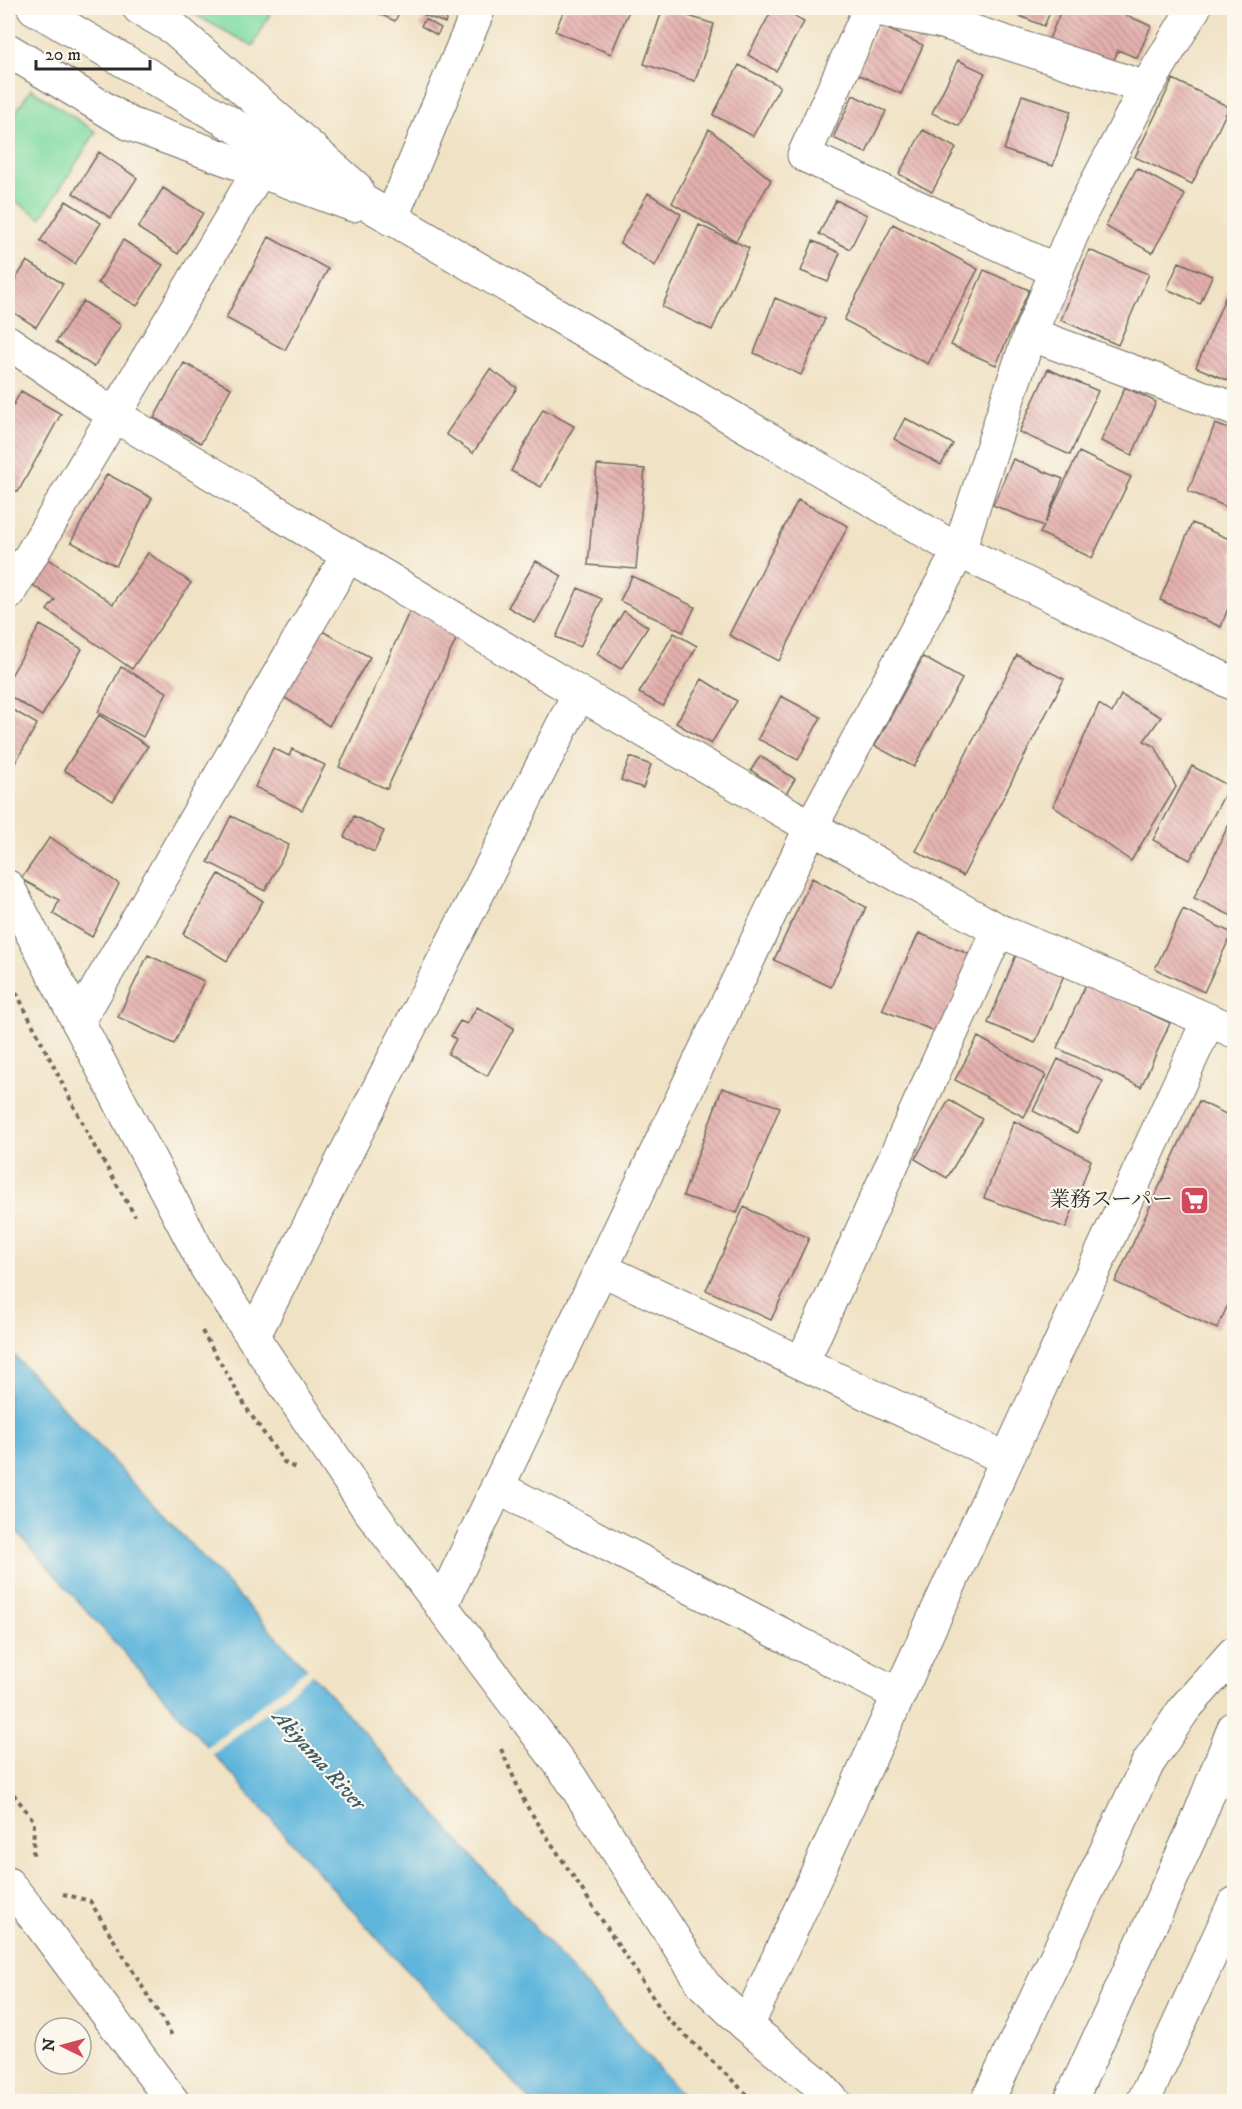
<svg xmlns="http://www.w3.org/2000/svg" width="1242" height="2109" viewBox="0 0 1242 2109" font-family="'IM FELL DW Pica','Noto Serif JP',serif">
<defs>
<pattern id="building-back-hatch" width="6" height="6" patternUnits="userSpaceOnUse" patternTransform="scale(1.5)"><rect width="6" height="6" fill="#e4b0ad"/><path d="M-1 5l2 2M0 0l6 6M5-1l2 2" fill="none" stroke="#b98f8d"/></pattern>
</defs>
<rect width="100%" height="100%" fill="#fbf7ec"/>
<filter id="ink" filterUnits="userSpaceOnUse"><feTurbulence type="fractalNoise" baseFrequency=".0167" numOctaves="2"/><feDisplacementMap in="SourceGraphic" scale="12" xChannelSelector="R" yChannelSelector="G"/><feConvolveMatrix kernelMatrix="1 2 1 2 8 2 1 2 1" color-interpolation-filters="sRGB"/></filter>
<filter id="wash" filterUnits="userSpaceOnUse"><feTurbulence type="fractalNoise" baseFrequency=".008" numOctaves="4" result="noise"/><feDisplacementMap in="SourceGraphic" scale="24" xChannelSelector="R" yChannelSelector="G"/><feGaussianBlur stdDeviation="1.35" result="paint"/><feColorMatrix in="noise" values="0 0 0 0 0 0 0 0 0 0 0 0 0 0 0 0 0 1.4 0 .05"/><feComposite in="paint" operator="in"/></filter>
<g filter="url(#wash)">
<rect width="100%" height="100%" fill="#f0e2c5"/>
<!-- grass -->
<path fill="#82dca3" stroke="#568467" stroke-width="1.5" d="M 182,8 L 273,8 L 253,46 Z
M 31,89 L 96,132 L 41,218 L 8,196 L 8,124 Z"/>
<!-- water -->
<path fill="#5fb6dc" stroke="#457084" stroke-width="1.5" d="M 8,1349 L 329,1693 L 687,2101 L 531,2101 L 386,1948 L 8,1522 Z"/>
<!-- pier -->
<path fill="#f0e2c5" d="M 309,1667 L 314,1673 L 211,1756 L 205,1749 Z"/>
<g id="blocks">
<!-- building -->
<path fill="url(#building-back-hatch)" d="M 366,8 L 401,8 L 395,21 Z
M 427,8 L 448,16 L 445,23 L 424,15 Z
M 565,8 L 630,8 L 611,54 L 555,31 Z
M 663,8 L 714,24 L 695,81 L 644,64 Z
M 773,8 L 779,8 L 804,22 L 776,71 L 748,55 Z
M 1000,8 L 1052,8 L 1044,26 Z
M 1062,8 L 1129,8 L 1126,15 L 1151,26 L 1137,58 L 1118,50 L 1112,65 L 1049,39 Z
M 425,19 L 441,28 L 437,35 L 421,26 Z
M 879,25 L 923,45 L 901,94 L 857,74 Z
M 958,60 L 985,73 L 959,126 L 932,113 Z
M 739,65 L 780,86 L 753,136 L 713,115 Z
M 1173,79 L 1229,107 L 1192,184 L 1135,157 Z
M 853,95 L 886,111 L 866,153 L 833,138 Z
M 1022,95 L 1071,111 L 1053,166 L 1004,150 Z
M 709,129 L 771,180 L 736,241 L 672,203 Z
M 923,130 L 956,148 L 932,192 L 899,174 Z
M 99,152 L 137,178 L 111,218 L 73,193 Z
M 1137,168 L 1185,195 L 1152,253 L 1105,226 Z
M 163,188 L 203,213 L 178,254 L 138,228 Z
M 648,193 L 681,214 L 655,266 L 620,243 Z
M 836,200 L 867,215 L 850,249 L 819,234 Z
M 66,201 L 101,223 L 75,264 L 40,241 Z
M 893,224 L 978,269 L 928,364 L 844,320 Z
M 699,225 L 749,248 L 712,330 L 662,307 Z
M 269,237 L 328,269 L 285,350 L 226,318 Z
M 123,240 L 163,265 L 137,306 L 98,283 Z
M 813,241 L 840,253 L 828,282 L 801,271 Z
M 1089,250 L 1149,274 L 1118,345 L 1061,320 Z
M 27,261 L 63,284 L 36,327 L 8,309 L 8,291 Z
M 1179,262 L 1212,276 L 1200,304 L 1167,289 Z
M 984,270 L 1029,290 L 996,365 L 951,345 Z
M 1233,279 L 1234,279 L 1234,383 L 1196,367 Z
M 775,298 L 825,319 L 801,375 L 754,353 Z
M 83,301 L 121,325 L 94,367 L 56,342 Z
M 184,363 L 231,388 L 201,443 L 154,418 Z
M 490,369 L 517,388 L 473,453 L 446,434 Z
M 1048,369 L 1098,391 L 1070,455 L 1019,432 Z
M 1125,387 L 1156,402 L 1132,455 L 1101,441 Z
M 21,391 L 61,414 L 18,492 L 8,487 L 8,415 Z
M 543,409 L 574,426 L 541,487 L 511,471 Z
M 905,418 L 953,444 L 941,465 L 894,439 Z
M 1215,424 L 1234,431 L 1234,510 L 1188,491 Z
M 1079,452 L 1131,477 L 1092,558 L 1040,533 L 1044,526 L 993,505 L 1013,459 L 1063,479 L 1045,523 Z
M 597,465 L 645,469 L 636,569 L 588,565 Z
M 107,474 L 152,498 L 116,566 L 71,542 Z
M 798,500 L 848,526 L 779,661 L 729,635 Z
M 1192,523 L 1234,541 L 1234,592 L 1221,627 L 1160,600 Z
M 148,553 L 191,583 L 132,669 L 47,610 L 55,600 L 28,582 L 46,557 L 113,604 Z
M 536,561 L 562,576 L 535,623 L 508,607 Z
M 632,576 L 695,607 L 683,632 L 620,601 Z
M 578,588 L 602,599 L 580,647 L 556,637 Z
M 410,610 L 459,633 L 387,789 L 339,767 Z
M 624,611 L 648,627 L 621,669 L 597,654 Z
M 309,624 L 370,657 L 329,726 L 271,689 Z
M 40,625 L 82,649 L 42,716 L 8,695 L 8,681 Z
M 674,633 L 697,646 L 663,706 L 639,693 Z
M 1017,655 L 1064,679 L 963,876 L 916,851 Z
M 923,657 L 962,679 L 914,767 L 875,746 Z
M 121,667 L 167,692 L 143,737 L 98,712 Z
M 702,679 L 737,701 L 711,744 L 676,723 Z
M 1121,695 L 1161,717 L 1144,741 L 1155,746 L 1176,787 L 1131,861 L 1053,806 L 1099,704 L 1112,713 Z
M 781,696 L 821,717 L 798,760 L 758,739 Z
M 8,707 L 37,724 L 8,776 Z
M 99,715 L 148,746 L 113,801 L 64,770 Z
M 273,748 L 289,756 L 292,749 L 325,765 L 302,810 L 255,787 Z
M 760,756 L 795,779 L 786,794 L 751,770 Z
M 630,757 L 651,765 L 643,788 L 621,780 Z
M 1192,766 L 1229,786 L 1190,860 L 1153,840 Z
M 231,816 L 289,845 L 265,891 L 208,862 Z
M 354,816 L 384,831 L 374,852 L 344,837 Z
M 1228,826 L 1234,829 L 1234,917 L 1194,898 Z
M 50,837 L 119,884 L 92,937 L 53,914 L 59,900 L 21,879 Z
M 219,874 L 263,901 L 227,961 L 183,934 Z
M 812,878 L 866,907 L 831,987 L 774,960 Z
M 1183,909 L 1232,933 L 1204,992 L 1155,969 Z
M 919,933 L 973,956 L 937,1032 L 882,1010 Z
M 148,955 L 204,981 L 174,1044 L 118,1017 Z
M 1016,955 L 1064,975 L 1035,1043 L 988,1023 Z
M 1086,984 L 1170,1023 L 1141,1087 L 1057,1048 Z
M 477,1007 L 514,1028 L 487,1076 L 448,1054 L 456,1039 L 451,1036 L 460,1021 L 467,1024 Z
M 978,1037 L 1046,1075 L 1024,1117 L 955,1080 Z
M 1058,1059 L 1103,1081 L 1077,1133 L 1033,1111 Z
M 722,1088 L 780,1107 L 737,1213 L 683,1196 Z
M 949,1100 L 982,1119 L 947,1178 L 915,1159 Z
M 1199,1101 L 1234,1118 L 1234,1291 L 1217,1329 L 1115,1282 Z
M 1014,1121 L 1091,1160 L 1066,1228 L 984,1198 Z
M 744,1207 L 809,1238 L 771,1320 L 706,1290 Z"/>
</g>
</g>
<g filter="url(#ink)">
<use href="#blocks" fill-opacity="0" stroke="#706b61" stroke-width="1.5"/>
<g fill="none" stroke-linecap="round" stroke-linejoin="round">
<defs>
<path id="minor" d="M 139,8 L 175,29 L 356,188
M 870,8 L 804,155 L 1057,271
M 872,8 L 943,22 L 1146,88
M 8,50 L 130,124 L 353,205
M 391,219 L 479,8
M 1030,334 L 1234,409
M 8,342 L 114,415 L 579,693 L 811,827 L 998,930 L 1234,1031
M 8,594 L 272,149
M 8,887 L 206,1267 L 365,1504 L 570,1777 L 704,1985 L 747,2026 L 816,2082 L 834,2102
M 78,1022 L 348,555
M 601,1269 L 1007,1459
M 253,1337 L 579,693
M 802,1363 L 998,930
M 497,1487 L 899,1695
M 441,1606 L 811,827 L 959,551 L 1009,395 L 1030,334 L 1080,215 L 1146,88 L 1194,8
M 8,1884 L 38,1921 L 173,2102
M 747,2026 L 1208,1021
M 987,2102 L 1148,1763 L 1185,1708 L 1234,1653
M 1143,2102 L 1234,1904"/>
<path id="tertiary" d="M 34,8 L 959,551 L 1234,684
M 1070,2102 L 1197,1822 L 1234,1728"/>
</defs>
<!-- minor casing -->
<use href="#minor" stroke="#706b61" stroke-width="35"/>
<!-- tertiary casing -->
<use href="#tertiary" stroke="#706b61" stroke-width="35"/>
<!-- path -->
<path stroke="#706b61" stroke-width="4" stroke-dasharray="4.5 4.5" stroke-linecap="butt" d="M 8,976 L 92,1142 L 135,1216
M 202,1331 L 249,1412 L 284,1462 L 295,1468
M 501,1749 L 526,1805 L 666,2017 L 755,2102
M 8,1787 L 34,1821 L 33,1858
M 63,1894 L 90,1901 L 173,2037"/>
<!-- minor -->
<use href="#minor" stroke="#fff" stroke-width="33"/>
<!-- tertiary -->
<use href="#tertiary" stroke="#fff" stroke-width="33"/>
</g>
</g>
<!-- icons -->
<defs>
<symbol id="supermarket-square" viewBox="-11 -11 22 22"><rect x="-9" y="-9" width="18" height="18" rx="4" fill="#d1495b" stroke="#fbf7ec"/><path d="M-6-5.5h2.5l.6 2H6L4.5 2H-2.5L-4.4-4H-6ZM-1.5 3.2a1.3 1.3 0 1 0 .1 0ZM3 3.2a1.3 1.3 0 1 0 .1 0Z" fill="#fff"/></symbol>
</defs>
<g fill-rule="evenodd">
<use href="#supermarket-square" x="1178" y="1184" width="33" height="33"/>
</g>
<g text-anchor="middle" dominant-baseline="central" stroke-width="4.5" stroke-linejoin="round" paint-order="stroke">
<!-- poi labels -->
<g font-size="21" fill="#2b2b2b" stroke="#fbf7ec" text-anchor="end">
<text x="1173" y="1200">業務スーパー</text>
</g>
<!-- water labels -->
<g font-size="22" font-style="italic" fill="#3d5c69" stroke="#fbf7ec">
<text transform="translate(319 1760) rotate(48)">Akiyama River</text>
</g>
</g>
<!-- margin -->
<rect width="1242" height="2109" fill="none" stroke="#fbf7ec" stroke-width="30"/>
<!-- north arrow -->
<g transform="translate(63 2046) rotate(275)"><circle r="28" fill="#fbf7ec" stroke="#a8a59f" stroke-width="1.5"/>
<path d="M0-4.5L10 22L0 15L-10 22Z" fill="#d1495b"/>
<text y="-9" font-size="16" font-weight="bold" text-anchor="middle" fill="#2b2b2b">N</text>
</g>
<!-- scale -->
<path d="M36 60v9h114v-9" fill="none" stroke="#2b2b2b" stroke-width="3"/>
<text x="45" y="60" font-size="18" fill="#2b2b2b" stroke="#fbf7ec" stroke-width="4.5" paint-order="stroke">20 m</text>
</svg>
